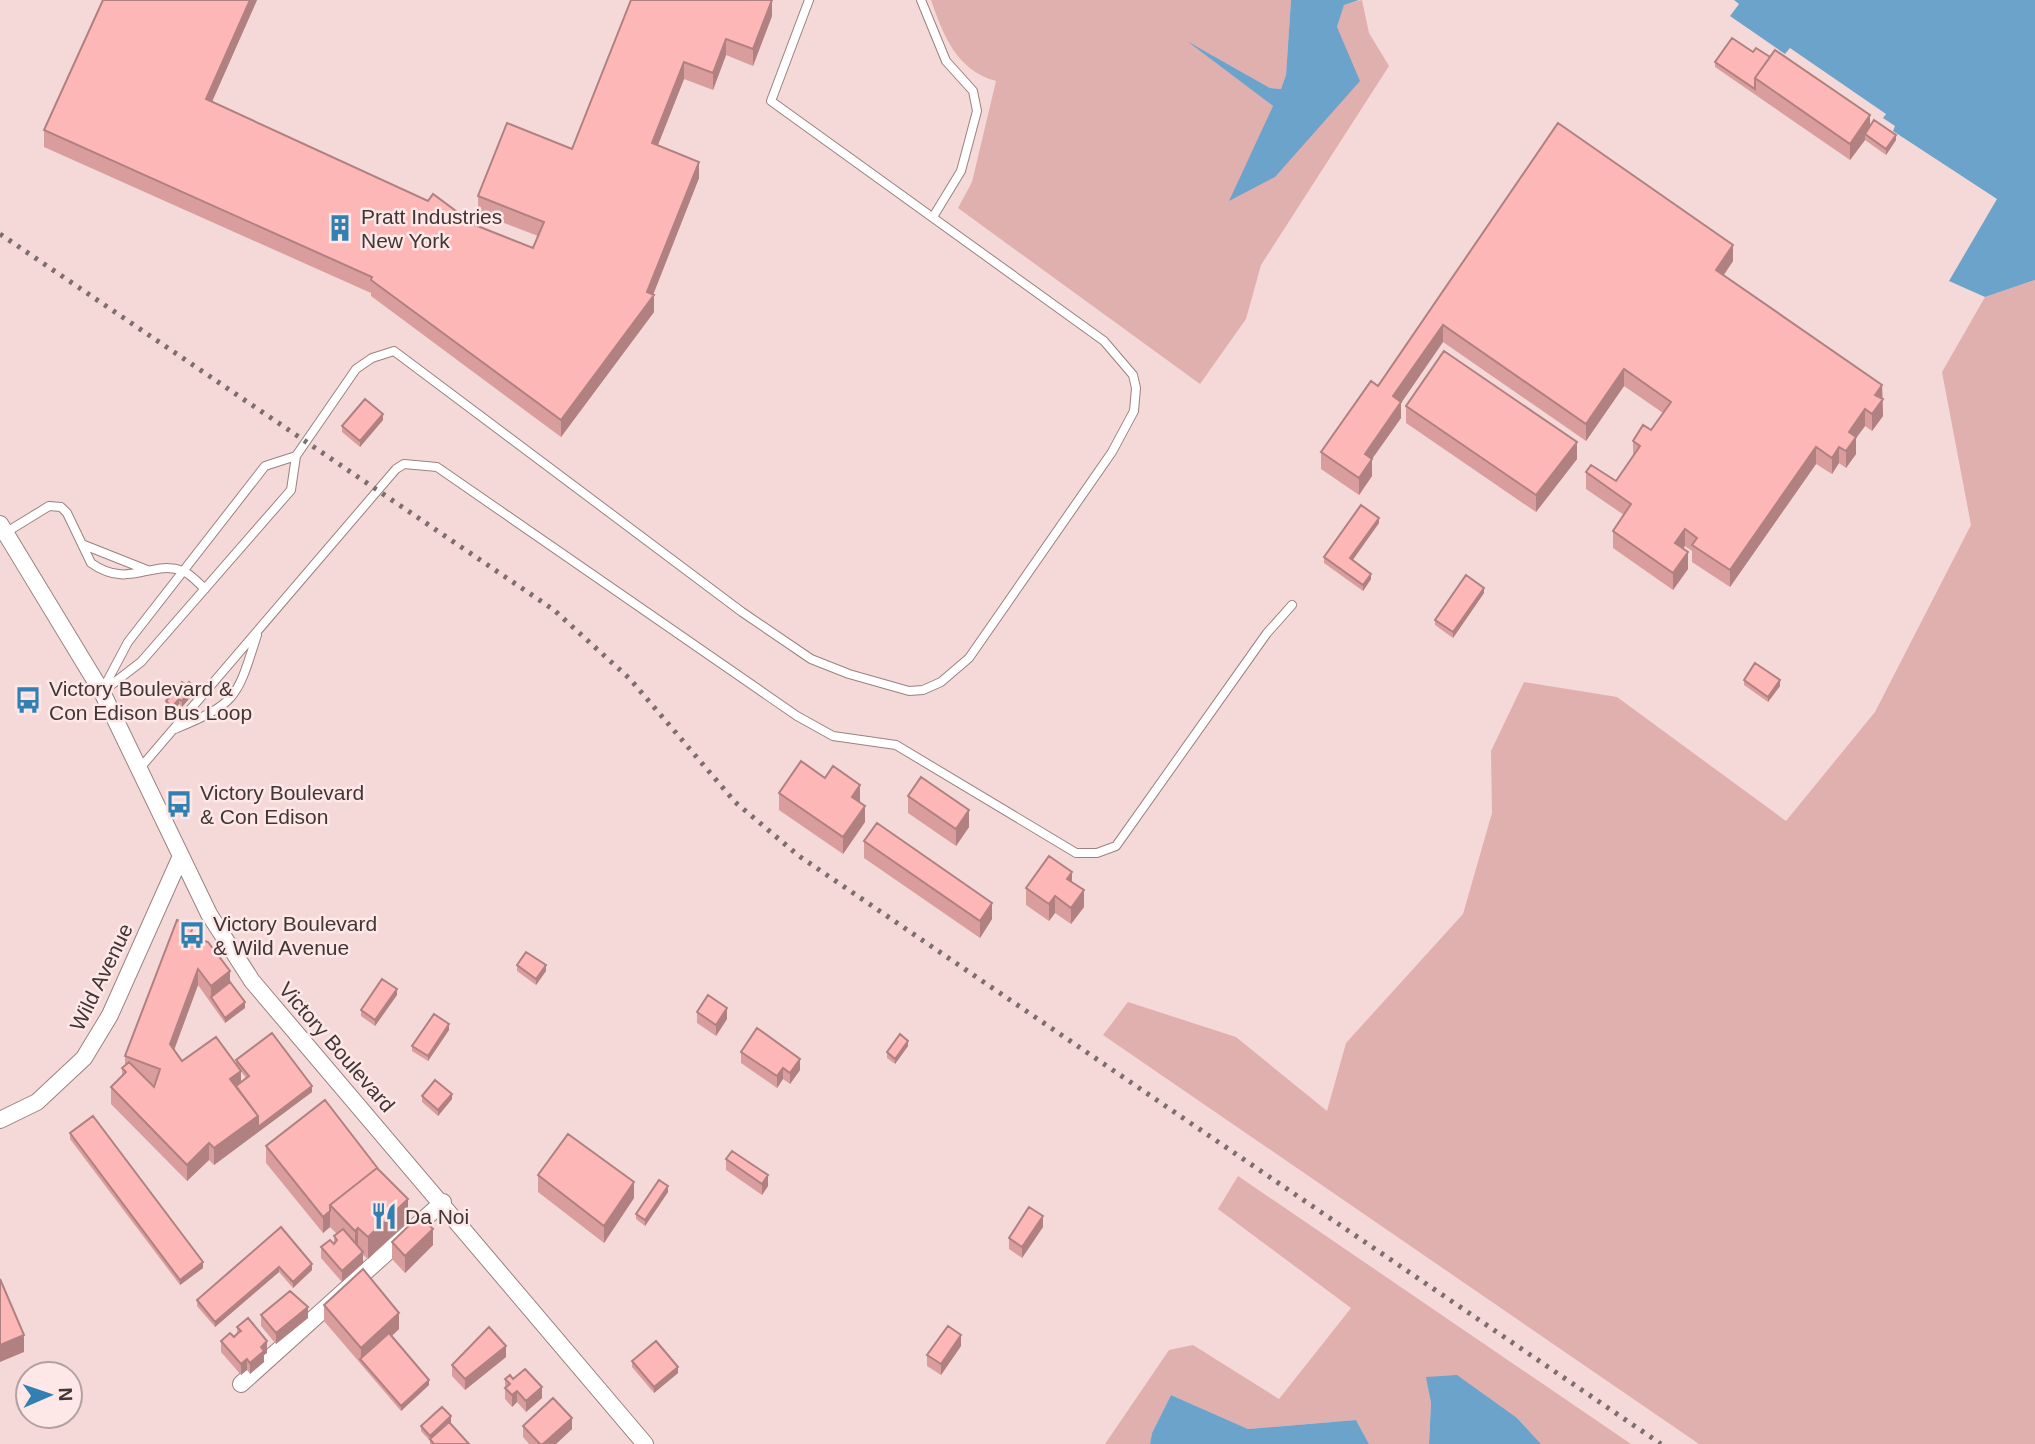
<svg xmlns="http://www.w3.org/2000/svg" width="2035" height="1444" viewBox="0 0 2035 1444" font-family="Arial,sans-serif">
<rect width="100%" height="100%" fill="#f4d9d8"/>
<!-- green -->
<path fill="#e0b0af" d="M 931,0 L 1291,0 L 1286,76 L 1281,89 L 1270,88 L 1194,45 L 1273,106 L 1261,137 L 1337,27 L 1344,4 L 1362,0 L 1369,33 L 1389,66 L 1261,265 L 1246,319 L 1200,384 L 958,208 L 972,182 L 996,81 C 957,71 943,35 931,0 Z
M 2035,280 L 2035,1444 L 1699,1444 L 1103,1035 L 1128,1002 L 1236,1037 L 1327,1111 L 1346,1043 L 1463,914 L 1492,813 L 1491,751 L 1524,682 L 1617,697 L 1786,821 L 1875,712 L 1971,525 L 1942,372 L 1985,297 Z
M 1238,1176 L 1631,1444 L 1541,1444 L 1517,1418 L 1427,1377 L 1431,1403 L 1429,1444 L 1369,1444 L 1356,1420 L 1248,1429 L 1171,1395 L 1152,1433 L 1150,1444 L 1105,1444 L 1169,1350 L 1193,1345 L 1279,1399 L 1351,1308 L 1218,1209 Z"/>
<!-- water -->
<path fill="#6ca3ca" d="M 1291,0 L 1359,0 L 1344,5 L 1337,27 L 1360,81 L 1275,177 L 1229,201 L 1273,106 L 1187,41 L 1270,88 L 1281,89 L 1286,75 Z
M 1734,0 L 2035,0 L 2035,280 L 1985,297 L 1949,281 L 1997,199 L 1893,131 L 1895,126 L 1883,118 L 1886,114 L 1790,48 L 1785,54 L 1730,16 L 1739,4 Z
M 1457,1375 L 1517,1418 L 1541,1444 L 1429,1444 L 1431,1403 L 1426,1377 Z
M 1171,1395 L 1248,1429 L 1356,1420 L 1369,1444 L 1150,1444 L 1152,1433 Z"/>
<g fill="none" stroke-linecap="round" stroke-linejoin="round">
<defs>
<path id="service" d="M 921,0 L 946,61 L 973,91 L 977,111 L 961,171 L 933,217
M 5,533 L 49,506 L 61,507 L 67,513 L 91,563 C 129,590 151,559 183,571 C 191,574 199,584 205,589
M 84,545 L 147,570
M 103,689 L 128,642 L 265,466 L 296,456
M 102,692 L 141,662 L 291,490 L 296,456 L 356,369 L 372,358 L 394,351 L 742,612 L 811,659 L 849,674 L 909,691 L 923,690 L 941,682 L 969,658 L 1112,452 L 1134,411 L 1136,388 L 1133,375 L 1104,341 L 771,101 L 809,0
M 175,729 C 238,703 237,697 257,635
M 141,767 L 396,469 L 404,464 L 437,467 L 797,716 L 833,736 L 896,745 L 1076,853 L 1097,853 L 1116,846 L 1267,633 L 1292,605"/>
<path id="minor" d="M 0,524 L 102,692 L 209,914 L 252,981 L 645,1444
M 0,1120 L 37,1102 L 84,1058 L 110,1015 L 181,856
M 241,1384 L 443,1202"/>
</defs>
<!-- service casing -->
<use href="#service" stroke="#9a8281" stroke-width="10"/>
<!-- minor casing -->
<use href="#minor" stroke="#9a8281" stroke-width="18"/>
<!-- service -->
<use href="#service" stroke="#fff" stroke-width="8"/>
<!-- minor -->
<use href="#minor" stroke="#fff" stroke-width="16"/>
<!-- rail -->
<path stroke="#7d6d6c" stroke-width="5" stroke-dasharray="3.5 7" stroke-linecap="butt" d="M 0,234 L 554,610 L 630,679 L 735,802 L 799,856 L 1661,1444"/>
</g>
<!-- wall -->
<path fill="#da9d9d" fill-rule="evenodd" d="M 103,0 L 257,0 L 212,102 L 475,225 L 533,248 L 538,236 L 478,213 L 478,196 L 572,149 L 631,0 L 772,16 L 753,66 L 726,55 L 713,90 L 684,79 L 658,145 L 699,178 L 653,295 L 654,312 L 561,437 L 371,296 L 371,293 L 44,147 L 44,130 Z
M 1753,52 L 1870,126 L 1896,140 L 1886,155 L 1865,140 L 1850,160 L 1715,67 L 1715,62 Z
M 1558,123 L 1733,261 L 1724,275 L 1882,385 L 1883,416 L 1872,431 L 1865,426 L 1856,438 L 1856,454 L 1846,468 L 1839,463 L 1832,474 L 1816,464 L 1730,587 L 1692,562 L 1692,551 L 1685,546 L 1683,549 L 1688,569 L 1673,590 L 1613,548 L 1613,531 L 1624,515 L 1586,489 L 1586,472 L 1616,481 L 1633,458 L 1633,441 L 1651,430 L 1663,413 L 1624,386 L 1586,441 L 1443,342 L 1401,403 L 1401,418 L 1372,459 L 1372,476 L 1359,495 L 1321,469 L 1321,452 L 1378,386 Z
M 1406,406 L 1577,459 L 1536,512 L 1406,423 Z
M 383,420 L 360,447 L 342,432 L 342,426 Z
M 1379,523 L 1352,560 L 1371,579 L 1363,591 L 1324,563 L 1324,557 Z
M 1484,593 L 1453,638 L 1435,625 L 1435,620 Z
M 1744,680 L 1780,686 L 1768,702 L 1744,685 Z
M 194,693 L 182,707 L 179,704 L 172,712 L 166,707 L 166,701 Z
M 779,793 L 860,801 L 865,822 L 843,854 L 779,810 Z
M 908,796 L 969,827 L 956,846 L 908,813 Z
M 864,841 L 992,919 L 980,938 L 864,858 Z
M 1072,882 L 1084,907 L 1071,924 L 1055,913 L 1049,921 L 1026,905 L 1026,888 Z
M 193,937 L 230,982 L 245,1008 L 225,1023 L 198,985 L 174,1050 L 182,1061 L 236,1065 L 236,1060 L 312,1092 L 214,1165 L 209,1160 L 187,1181 L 111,1104 L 111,1087 L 122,1076 L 122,1068 L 125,1066 L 125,1056 ZM 239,1069 L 246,1078 L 241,1082 Z
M 517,965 L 546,971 L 536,985 L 517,971 Z
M 397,995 L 375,1026 L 361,1016 L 361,1010 Z
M 697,1012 L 727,1019 L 716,1036 L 697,1023 Z
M 449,1030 L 428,1061 L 412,1051 L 412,1046 Z
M 908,1046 L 895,1064 L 887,1058 L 887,1052 Z
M 741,1052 L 800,1070 L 790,1084 L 783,1079 L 777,1088 L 741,1063 Z
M 422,1096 L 452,1099 L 438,1116 L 422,1102 Z
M 70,1133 L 203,1268 L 180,1285 L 70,1139 Z
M 266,1146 L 408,1221 L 368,1259 L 363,1255 L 363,1263 L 342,1282 L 321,1258 L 321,1247 L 334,1243 L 334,1236 L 337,1234 L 330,1227 L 323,1233 L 266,1163 Z
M 726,1159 L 768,1186 L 762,1195 L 726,1170 Z
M 538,1175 L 634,1198 L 604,1243 L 538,1192 Z
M 668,1192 L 645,1226 L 636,1219 L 636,1214 Z
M 281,1227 L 312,1270 L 293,1288 L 279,1272 L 215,1327 L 197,1306 L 197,1300 Z
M 1043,1227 L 1022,1258 L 1009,1249 L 1009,1238 Z
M 392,1242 L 433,1245 L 405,1273 L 392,1259 Z
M 324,1305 L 399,1329 L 392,1336 L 429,1385 L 401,1411 L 324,1321 Z
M 261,1315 L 308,1318 L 276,1344 L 261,1326 Z
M 237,1327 L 267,1353 L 264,1355 L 264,1362 L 250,1374 L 247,1370 L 241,1375 L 221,1352 L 221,1341 L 234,1337 L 237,1334 Z
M 961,1346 L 941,1375 L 927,1366 L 927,1355 Z
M 506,1357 L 465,1390 L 452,1376 L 452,1365 Z
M 632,1361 L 678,1373 L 654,1393 L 632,1367 Z
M 505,1379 L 513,1379 L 542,1398 L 526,1412 L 517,1402 L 512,1407 L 505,1399 Z
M 451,1422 L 450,1423 L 469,1444 L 430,1444 L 430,1441 L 421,1431 L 421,1426 Z
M 523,1426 L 572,1429 L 556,1444 L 529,1444 L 523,1437 Z"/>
<!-- shaded-wall -->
<path fill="#b18080" d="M 250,0 L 257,0 L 206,115 L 206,99 Z
M 772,0 L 772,16 L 753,66 L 753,49 Z
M 726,39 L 726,55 L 713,90 L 713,73 Z
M 684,62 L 684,79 L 652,160 L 652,143 Z
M 1870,115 L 1870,132 L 1865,134 L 1865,140 L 1850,160 L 1850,144 Z
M 1896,135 L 1896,140 L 1886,155 L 1886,149 Z
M 699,162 L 699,178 L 651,300 L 654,295 L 654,312 L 561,437 L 561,420 L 647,292 Z
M 1733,245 L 1733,261 L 1716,286 L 1716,270 Z
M 1443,325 L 1443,342 L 1401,403 L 1401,418 L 1372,459 L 1372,476 L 1359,495 L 1359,478 L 1365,454 L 1393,396 Z
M 1624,369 L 1624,386 L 1586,441 L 1586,424 Z
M 1882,385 L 1883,416 L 1872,431 L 1872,414 L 1875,395 Z
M 1865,409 L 1865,426 L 1856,438 L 1856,454 L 1846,468 L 1846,451 L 1849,432 Z
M 383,414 L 383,420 L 360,447 L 360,441 Z
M 1577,442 L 1577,459 L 1536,512 L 1536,495 Z
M 1816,447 L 1816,464 L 1730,587 L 1730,570 Z
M 1839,447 L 1839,463 L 1832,474 L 1832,458 Z
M 1379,518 L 1379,523 L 1350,564 L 1350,558 Z
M 1685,529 L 1685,546 L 1675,560 L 1675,543 Z
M 1688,552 L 1688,569 L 1673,590 L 1673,573 Z
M 1371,574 L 1371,579 L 1363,591 L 1363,585 Z
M 1484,588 L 1484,593 L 1453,638 L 1453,632 Z
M 1780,680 L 1780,686 L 1768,702 L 1768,697 Z
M 194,687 L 194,693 L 182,707 L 182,701 Z
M 179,699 L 179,704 L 172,712 L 172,707 Z
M 860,785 L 860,801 L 852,813 L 852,797 Z
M 865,806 L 865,822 L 843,854 L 843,837 Z
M 969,810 L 969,827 L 956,846 L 956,829 Z
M 1072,872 L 1072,889 L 1067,879 Z
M 1084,890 L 1084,907 L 1071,924 L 1071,908 Z
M 1055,896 L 1055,913 L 1049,921 L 1049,904 Z
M 992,903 L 992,919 L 980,938 L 980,921 Z
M 546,965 L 546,971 L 536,985 L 536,979 Z
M 198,969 L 198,985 L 170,1061 L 170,1044 Z
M 230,971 L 230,988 L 211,997 L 211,986 Z
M 397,989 L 397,995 L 375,1026 L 375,1020 Z
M 245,1002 L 245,1008 L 225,1023 L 225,1018 Z
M 727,1008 L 727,1019 L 716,1036 L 716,1025 Z
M 449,1024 L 449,1030 L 428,1061 L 428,1056 Z
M 908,1041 L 908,1046 L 895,1064 L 895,1059 Z
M 800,1059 L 800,1070 L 790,1084 L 790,1073 Z
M 783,1068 L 783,1079 L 777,1088 L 777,1076 Z
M 241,1071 L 241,1088 L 233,1094 L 230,1079 Z
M 312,1086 L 312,1092 L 214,1165 L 214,1148 L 258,1116 Z
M 452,1094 L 452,1099 L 438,1116 L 438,1110 Z
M 209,1143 L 209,1160 L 187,1181 L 187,1165 Z
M 768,1175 L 768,1186 L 762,1195 L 762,1184 Z
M 634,1182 L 634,1198 L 604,1243 L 604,1226 Z
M 668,1186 L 668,1192 L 645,1226 L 645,1220 Z
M 408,1199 L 408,1221 L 368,1259 L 368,1237 Z
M 330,1211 L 330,1227 L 323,1233 L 323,1217 Z
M 1043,1216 L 1043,1227 L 1022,1258 L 1022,1247 Z
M 358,1228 L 358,1250 L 355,1253 L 355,1231 Z
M 433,1229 L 433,1245 L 405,1273 L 405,1256 Z
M 363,1252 L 363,1263 L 342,1282 L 342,1271 Z
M 203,1262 L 203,1268 L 180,1285 L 180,1280 Z
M 312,1264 L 312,1270 L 293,1288 L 293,1282 Z
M 279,1267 L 279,1272 L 215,1327 L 215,1322 Z
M 308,1307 L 308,1318 L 276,1344 L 276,1333 Z
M 399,1313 L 399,1329 L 363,1362 L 361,1360 L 361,1348 Z
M 24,1335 L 24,1352 L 0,1362 L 0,1345 Z
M 961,1335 L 961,1346 L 941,1375 L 941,1364 Z
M 267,1341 L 267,1353 L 264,1355 L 264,1362 L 250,1374 L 250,1363 L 261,1347 Z
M 506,1346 L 506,1357 L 465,1390 L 465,1379 Z
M 247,1359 L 247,1370 L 241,1375 L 241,1364 Z
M 678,1367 L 678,1373 L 654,1393 L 654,1387 Z
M 429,1380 L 429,1385 L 401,1411 L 401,1406 Z
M 542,1387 L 542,1398 L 526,1412 L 526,1401 Z
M 517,1391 L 517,1402 L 512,1407 L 512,1395 Z
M 451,1416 L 451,1422 L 430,1441 L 430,1436 Z
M 572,1418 L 572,1429 L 556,1444 L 543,1444 Z"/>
<!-- building -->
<path fill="#fdb7b7" stroke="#b18080" stroke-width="2" d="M 103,0 L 250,0 L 206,99 L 428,201 L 433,194 L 475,225 L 533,248 L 544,222 L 478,196 L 507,123 L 572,149 L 631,0 L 772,0 L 753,49 L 726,39 L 713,73 L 684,62 L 652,143 L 699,162 L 647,292 L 654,295 L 561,420 L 371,280 L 372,277 L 44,130 Z
M 1732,38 L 1753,52 L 1756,48 L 1770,57 L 1755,78 L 1755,89 L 1715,62 Z
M 1775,50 L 1870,115 L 1850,144 L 1755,78 Z
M 1874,120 L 1896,135 L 1886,149 L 1865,134 Z
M 1558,123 L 1733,245 L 1716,270 L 1882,385 L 1875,395 L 1883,399 L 1872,414 L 1865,409 L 1849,432 L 1856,437 L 1846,451 L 1839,447 L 1832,458 L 1816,447 L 1730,570 L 1692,545 L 1697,538 L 1685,529 L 1675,543 L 1688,552 L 1673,573 L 1613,531 L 1631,504 L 1586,472 L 1591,465 L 1616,481 L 1640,446 L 1633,441 L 1643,425 L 1651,430 L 1671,402 L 1624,369 L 1586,424 L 1443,325 L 1393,396 L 1401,402 L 1365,454 L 1372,459 L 1359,478 L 1321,452 L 1371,381 L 1378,386 Z
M 1444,351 L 1577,442 L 1536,495 L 1406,406 Z
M 365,399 L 383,414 L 360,441 L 342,426 Z
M 1361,505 L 1379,518 L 1350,558 L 1371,574 L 1363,585 L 1324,557 Z
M 1466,575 L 1484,588 L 1453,632 L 1435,620 Z
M 1755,663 L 1780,680 L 1768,697 L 1744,680 Z
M 182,682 L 186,685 L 189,682 L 194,687 L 182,701 L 179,699 L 172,707 L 166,701 Z
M 801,761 L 825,778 L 833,766 L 860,785 L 852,797 L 865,806 L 843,837 L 779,793 Z
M 921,777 L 969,810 L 956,829 L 908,796 Z
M 877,823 L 992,903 L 980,921 L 864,841 Z
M 1049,856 L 1072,872 L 1067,879 L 1084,890 L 1071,908 L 1055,896 L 1049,904 L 1026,888 Z
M 177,920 L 193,926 L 190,936 L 208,942 L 230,971 L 211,986 L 198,969 L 170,1044 L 182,1061 L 216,1037 L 241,1071 L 230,1079 L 258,1116 L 214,1148 L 209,1143 L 187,1165 L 111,1087 L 126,1072 L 122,1068 L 129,1062 L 154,1087 L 160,1069 L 125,1056 Z
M 526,952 L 546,965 L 536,979 L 517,965 Z
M 382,979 L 397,989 L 375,1020 L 361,1010 Z
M 230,982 L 245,1002 L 225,1018 L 211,997 Z
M 708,995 L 727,1008 L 716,1025 L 697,1012 Z
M 434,1014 L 449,1024 L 428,1056 L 412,1046 Z
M 757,1028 L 800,1059 L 790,1073 L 783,1068 L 777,1076 L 741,1052 Z
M 272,1033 L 312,1086 L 258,1127 L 258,1116 L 236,1086 L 249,1076 L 236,1060 Z
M 900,1034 L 908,1041 L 895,1059 L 887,1052 Z
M 435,1080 L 452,1094 L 438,1110 L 422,1096 Z
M 325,1100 L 379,1170 L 377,1168 L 330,1205 L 330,1211 L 323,1217 L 266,1146 Z
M 93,1116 L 203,1262 L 180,1280 L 70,1133 Z
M 568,1134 L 634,1182 L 604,1226 L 538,1175 Z
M 732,1151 L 768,1175 L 762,1184 L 726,1159 Z
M 377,1168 L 408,1199 L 368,1237 L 358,1228 L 355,1231 L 330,1205 Z
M 659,1180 L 668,1186 L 645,1220 L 636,1214 Z
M 1029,1207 L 1043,1216 L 1022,1247 L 1009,1238 Z
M 420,1215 L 433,1229 L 405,1256 L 392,1242 Z
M 281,1227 L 312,1264 L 293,1282 L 279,1267 L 215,1322 L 197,1300 Z
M 343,1229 L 363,1252 L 342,1271 L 321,1247 L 330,1240 L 334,1244 L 337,1240 L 334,1236 Z
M 363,1269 L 399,1313 L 361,1348 L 324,1305 Z
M 0,1279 L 24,1335 L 0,1345 Z
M 290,1291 L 308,1307 L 276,1333 L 261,1315 Z
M 248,1318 L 267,1341 L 261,1347 L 264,1351 L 250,1363 L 247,1359 L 241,1364 L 221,1341 L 230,1333 L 234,1337 L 238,1333 L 241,1331 L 237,1327 Z
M 948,1326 L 961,1335 L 941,1364 L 927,1355 Z
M 489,1327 L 506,1346 L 465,1379 L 452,1365 Z
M 389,1333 L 429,1380 L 401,1406 L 360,1359 Z
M 656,1341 L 678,1367 L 654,1387 L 632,1361 Z
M 525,1369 L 542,1387 L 526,1401 L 517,1391 L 512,1395 L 505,1388 L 510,1384 L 505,1379 L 510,1375 L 513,1379 Z
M 553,1398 L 572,1418 L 543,1444 L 540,1444 L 523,1426 Z
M 442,1407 L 451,1416 L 430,1436 L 421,1426 Z
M 449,1422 L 469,1444 L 434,1444 L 430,1439 Z"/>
<!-- icons -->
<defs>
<symbol id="building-bare" viewBox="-9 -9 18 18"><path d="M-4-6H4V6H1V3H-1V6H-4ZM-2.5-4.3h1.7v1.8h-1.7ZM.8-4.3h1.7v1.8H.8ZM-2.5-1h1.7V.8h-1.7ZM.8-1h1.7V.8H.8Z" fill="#3280b2" stroke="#fee8e7" stroke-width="2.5" paint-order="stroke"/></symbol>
<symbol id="bus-bare" viewBox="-9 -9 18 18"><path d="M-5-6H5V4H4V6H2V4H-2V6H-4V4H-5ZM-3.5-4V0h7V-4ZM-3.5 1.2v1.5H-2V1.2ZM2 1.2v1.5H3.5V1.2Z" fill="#3280b2" stroke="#fee8e7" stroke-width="2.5" paint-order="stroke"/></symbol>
<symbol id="restaurant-bare" viewBox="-9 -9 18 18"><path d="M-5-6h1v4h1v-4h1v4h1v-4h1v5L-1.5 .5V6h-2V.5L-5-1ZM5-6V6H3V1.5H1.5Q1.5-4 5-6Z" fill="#3280b2" stroke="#fee8e7" stroke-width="2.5" paint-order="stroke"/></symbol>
</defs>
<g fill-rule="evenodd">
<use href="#building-bare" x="321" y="209" width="38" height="38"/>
<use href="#bus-bare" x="9" y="681" width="38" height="38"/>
<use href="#bus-bare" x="160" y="785" width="38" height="38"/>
<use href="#bus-bare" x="173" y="916" width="38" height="38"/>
<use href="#restaurant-bare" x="365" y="1197" width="38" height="38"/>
</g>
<g text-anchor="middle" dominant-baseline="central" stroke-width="5" stroke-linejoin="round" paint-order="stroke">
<!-- poi labels -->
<g font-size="21" fill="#403635" stroke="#fee8e7" text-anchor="start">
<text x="361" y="216">Pratt Industries<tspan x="361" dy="24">New York</tspan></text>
<text x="49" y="688">Victory Boulevard &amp;<tspan x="49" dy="24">Con Edison Bus Loop</tspan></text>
<text x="200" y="792">Victory Boulevard<tspan x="200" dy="24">&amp; Con Edison</tspan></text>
<text x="213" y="923">Victory Boulevard<tspan x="213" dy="24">&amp; Wild Avenue</tspan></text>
<text x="405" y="1216">Da Noi</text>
</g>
<!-- street labels -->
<g font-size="21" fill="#403635" stroke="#fee8e7">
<text transform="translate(101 977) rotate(-64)">Wild Avenue</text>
<text transform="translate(337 1047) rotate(49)">Victory Boulevard</text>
</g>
</g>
<!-- north arrow -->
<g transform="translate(49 1395) rotate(88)"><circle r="33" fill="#fee8e7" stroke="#b2a1a0" stroke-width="2"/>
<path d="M0-5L12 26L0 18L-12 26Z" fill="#3280b2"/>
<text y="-10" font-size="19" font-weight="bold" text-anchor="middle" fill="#403635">N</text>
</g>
</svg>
